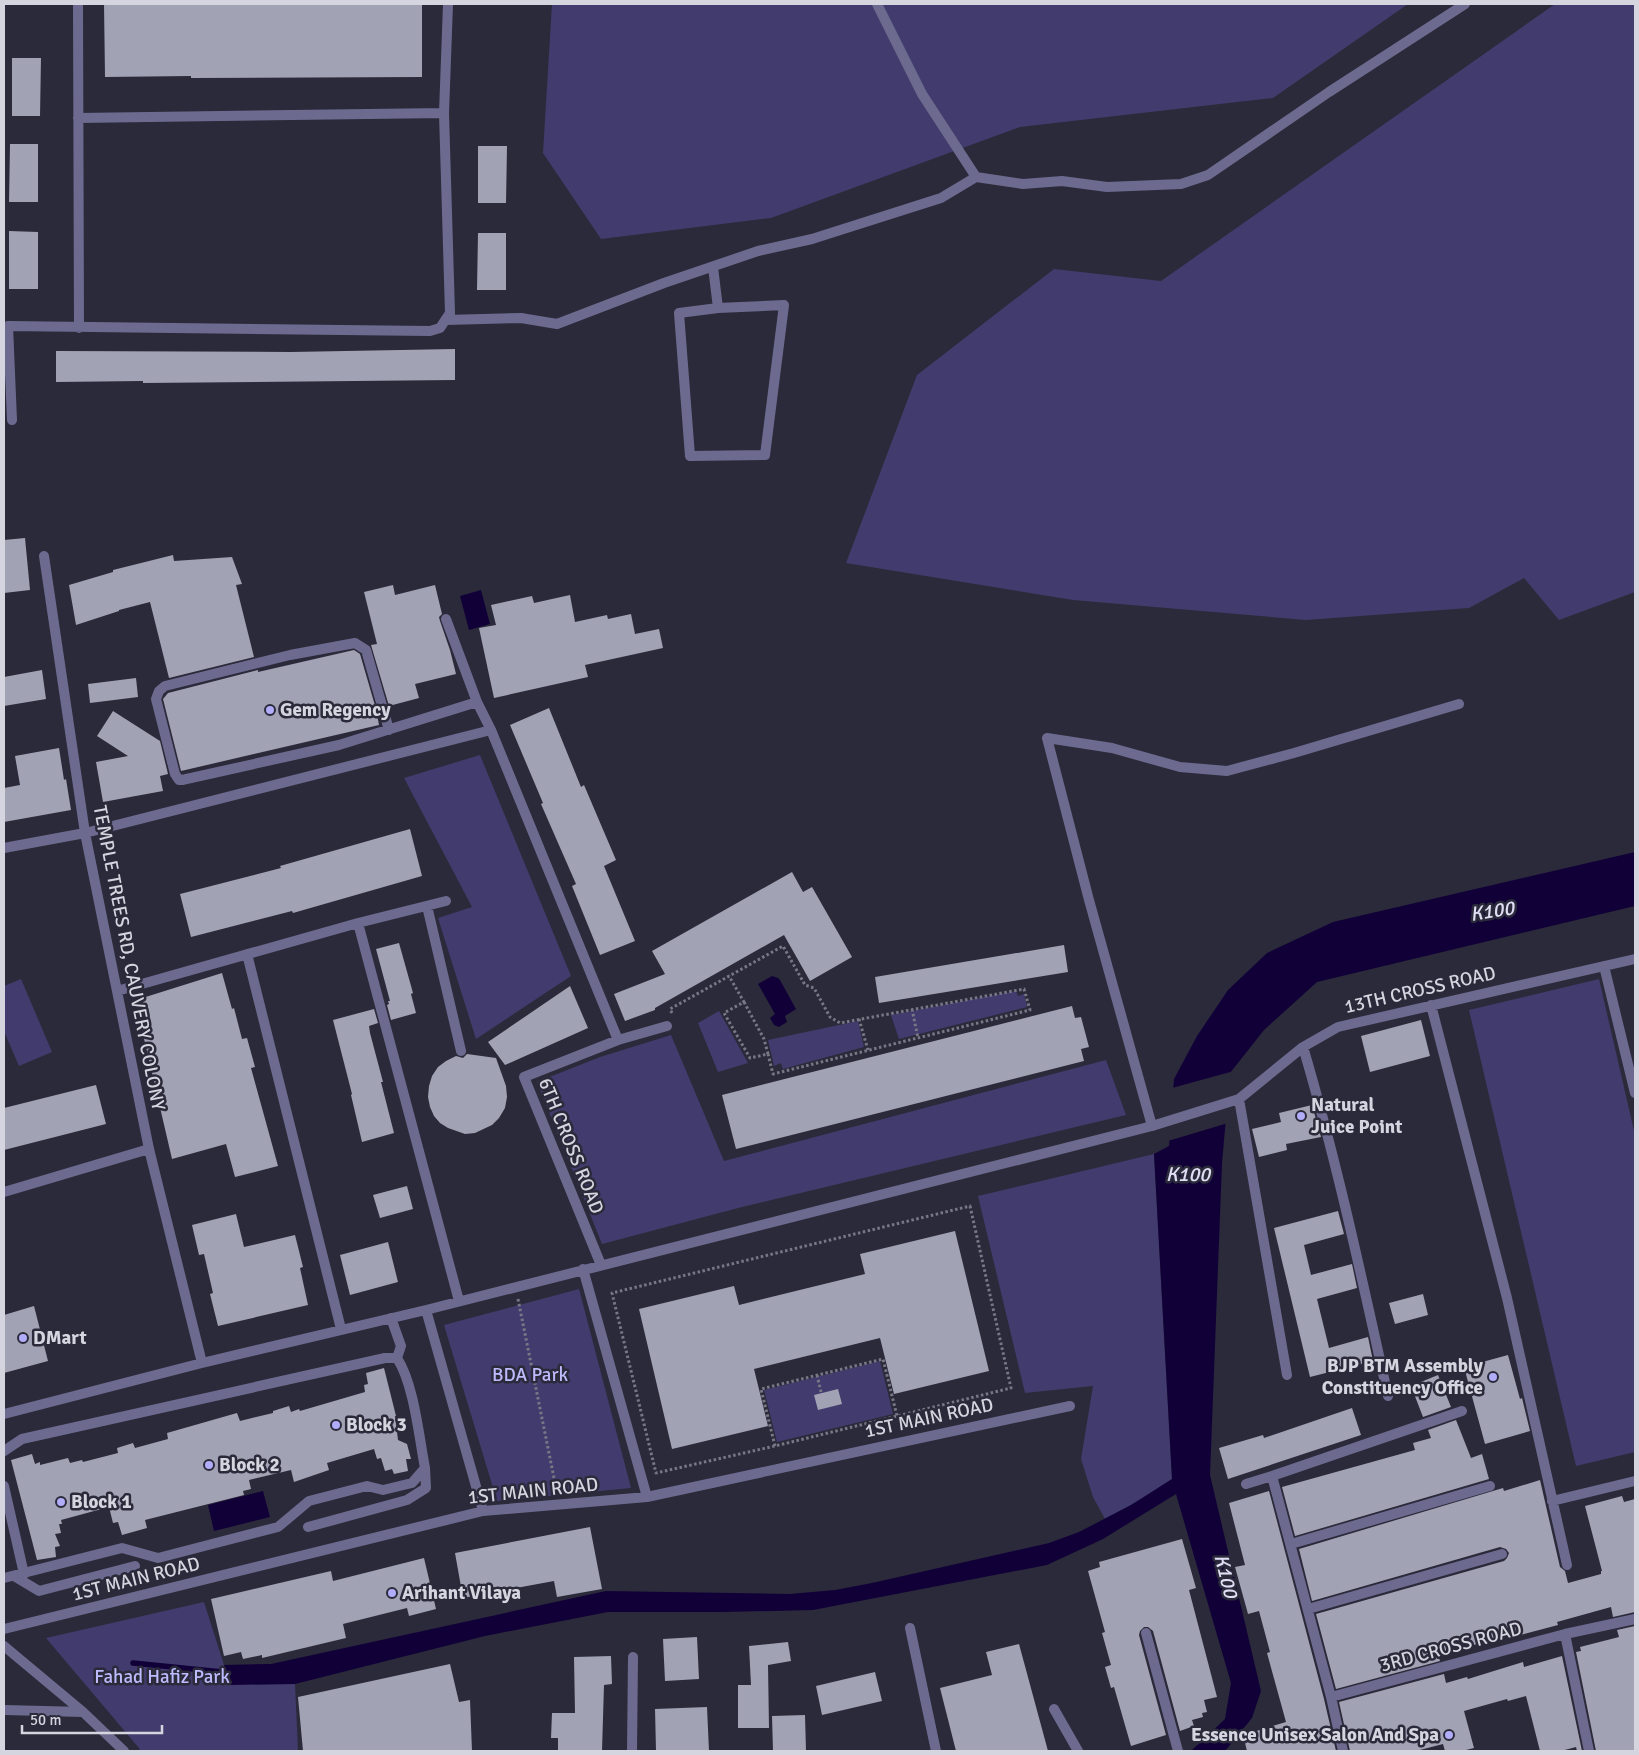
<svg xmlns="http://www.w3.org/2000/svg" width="1639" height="1755" viewBox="0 0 1639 1755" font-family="Signika,sans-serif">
<rect width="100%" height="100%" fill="#2b2a3a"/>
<!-- green -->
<path fill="#413c6d" d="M 552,4 L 1408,4 L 1273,98 L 1020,127 L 771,218 L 601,239 L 543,153 Z
M 1555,4 L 1635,4 L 1635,592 L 1559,620 L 1524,578 L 1469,608 L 1306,620 L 1073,600 L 846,563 L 917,375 L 1054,269 L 1161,281 Z
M 480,755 L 571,976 L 476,1039 L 438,918 L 472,907 L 404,778 Z
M 21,979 L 52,1052 L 19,1066 L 4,1031 L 4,986 Z
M 1599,979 L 1635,1135 L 1635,1452 L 1576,1466 L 1469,1010 Z
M 1016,991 L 1018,996 L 1024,994 L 1027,1007 L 899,1039 L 891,1015 Z
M 719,1011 L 748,1063 L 718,1072 L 698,1023 Z
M 858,1021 L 864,1047 L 783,1069 L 781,1063 L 774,1066 L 768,1040 Z
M 671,1035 L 724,1161 L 1106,1060 L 1126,1115 L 742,1207 L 602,1244 L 537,1082 L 600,1057 Z
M 1154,1154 L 1172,1479 L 1148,1496 L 1105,1519 L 1093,1497 L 1081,1459 L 1093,1386 L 1025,1393 L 978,1196 Z
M 579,1289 L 631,1488 L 497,1501 L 444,1325 Z
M 880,1361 L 893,1414 L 777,1442 L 764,1390 Z
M 204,1602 L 230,1684 L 295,1684 L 298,1751 L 140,1751 L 139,1748 L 46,1638 Z"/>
<!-- water -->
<path fill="#110038" d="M 481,590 L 490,624 L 469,630 L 460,596 Z
M 1635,852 L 1635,906 L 1317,982 L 1264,1030 L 1230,1073 L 1222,1163 L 1210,1475 L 1261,1691 L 1252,1718 L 1225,1751 L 1191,1751 L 1225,1719 L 1231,1683 L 1176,1494 L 1103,1539 L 1047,1565 L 813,1610 L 724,1612 L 608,1612 L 485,1636 L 295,1684 L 230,1685 L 224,1665 L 271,1664 L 606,1591 L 790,1594 L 835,1590 L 872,1583 L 1049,1543 L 1079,1532 L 1131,1505 L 1172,1479 L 1154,1154 L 1169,1146 L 1174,1079 L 1197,1036 L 1228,990 L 1267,953 L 1333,922 Z
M 772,976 L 778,978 L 780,980 L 796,1009 L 785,1016 L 787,1022 L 779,1027 L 774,1025 L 770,1018 L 775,1014 L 758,984 Z
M 263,1491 L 270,1517 L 214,1531 L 208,1505 Z"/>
<!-- pier -->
<path fill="#2b2a3a" d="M 1234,1071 L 1232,1074 L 1228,1123 L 1168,1141 L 1172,1088 Z"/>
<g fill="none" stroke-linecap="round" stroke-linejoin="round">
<!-- stream -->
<path stroke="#110038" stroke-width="5.5" d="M 133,1663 L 232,1673"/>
</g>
<!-- building -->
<path fill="#a2a2b5" d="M 104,4 L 422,4 L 422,77 L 191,78 L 191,76 L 105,77 Z
M 12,58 L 41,58 L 40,116 L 12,116 Z
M 10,144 L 38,144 L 38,202 L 9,202 Z
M 478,146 L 507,146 L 506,203 L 478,203 Z
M 9,231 L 38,232 L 38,289 L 9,289 Z
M 478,233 L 506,233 L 506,290 L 477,290 Z
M 455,349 L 455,380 L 143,383 L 143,381 L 56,382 L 56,351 L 291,352 Z
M 25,538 L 30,590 L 4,593 L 4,540 Z
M 173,555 L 174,561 L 232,557 L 242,584 L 236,585 L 254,657 L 169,678 L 150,602 L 119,610 L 119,611 L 76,625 L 69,585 L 113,572 L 113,570 Z
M 393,585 L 395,595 L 435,585 L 442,614 L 439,617 L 440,621 L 450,650 L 456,674 L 415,684 L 419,698 L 389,706 L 371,645 L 377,644 L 364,592 Z
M 570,595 L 575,622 L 607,615 L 608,619 L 631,614 L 635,634 L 659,629 L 663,648 L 585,665 L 588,677 L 494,698 L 479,628 L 496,625 L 491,605 L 532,596 L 534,603 Z
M 354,650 L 360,654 L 376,709 L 379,725 L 181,771 L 163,699 L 168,693 L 258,670 L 258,672 Z
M 42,670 L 46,699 L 4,706 L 4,677 Z
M 136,678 L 138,697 L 90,703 L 88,684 Z
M 549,708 L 581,787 L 584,785 L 616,860 L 604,866 L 635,941 L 600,955 L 572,886 L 576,884 L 541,804 L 543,803 L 510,725 Z
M 113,711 L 160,741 L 168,774 L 160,776 L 163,791 L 103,802 L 96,762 L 128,756 L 97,736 Z
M 59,748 L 64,780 L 66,779 L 71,810 L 4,822 L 4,788 L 20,785 L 15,756 Z
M 410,829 L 422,876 L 293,913 L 292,911 L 191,937 L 180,894 L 281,868 L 280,866 Z
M 792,872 L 803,892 L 812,887 L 852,957 L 810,981 L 784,935 L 655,1008 L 655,1010 L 625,1021 L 614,994 L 665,974 L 652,951 Z
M 399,943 L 413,993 L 411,994 L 416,1013 L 391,1020 L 387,1005 L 389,1004 L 388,1001 L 390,1001 L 376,949 Z
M 1064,945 L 1068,972 L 879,1003 L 875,977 Z
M 222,973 L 232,1009 L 234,1008 L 242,1039 L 247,1038 L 255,1067 L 251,1068 L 278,1166 L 235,1177 L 226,1144 L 172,1159 L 142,1030 L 145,1029 L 136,1000 Z
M 570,986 L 588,1028 L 505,1065 L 488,1042 Z
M 1072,1006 L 1075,1018 L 1081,1017 L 1089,1047 L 1081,1049 L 1084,1061 L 736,1149 L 722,1095 Z
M 374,1009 L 378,1023 L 369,1026 L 370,1033 L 383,1082 L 381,1082 L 394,1133 L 362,1142 L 351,1095 L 352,1094 L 333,1020 Z
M 1421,1020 L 1430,1056 L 1370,1072 L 1361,1036 Z
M 467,1054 L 496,1058 L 506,1086 L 507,1097 L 505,1108 L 499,1118 L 492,1125 L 475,1133 L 465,1134 L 448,1128 L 440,1123 L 434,1116 L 430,1107 L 428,1097 L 429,1086 L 432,1076 L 438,1067 L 446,1061 L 456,1056 L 463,1058 Z
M 96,1085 L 106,1124 L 4,1150 L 4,1108 Z
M 1312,1105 L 1321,1137 L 1286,1144 L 1287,1150 L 1259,1157 L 1252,1129 L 1281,1122 L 1279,1113 Z
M 407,1186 L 413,1209 L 380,1218 L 373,1195 Z
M 1338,1211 L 1344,1234 L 1304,1245 L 1311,1275 L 1352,1264 L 1357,1288 L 1317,1299 L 1329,1348 L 1368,1337 L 1373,1361 L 1310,1377 L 1274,1228 Z
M 236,1214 L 244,1247 L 295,1235 L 303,1267 L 300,1268 L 308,1305 L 218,1326 L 210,1294 L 213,1293 L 204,1254 L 199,1255 L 192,1225 Z
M 955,1231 L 989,1371 L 894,1394 L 880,1338 L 754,1369 L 768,1426 L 672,1449 L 639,1309 L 734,1286 L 739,1305 L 865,1274 L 860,1254 Z
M 388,1242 L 398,1282 L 350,1295 L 340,1255 Z
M 1423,1294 L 1428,1315 L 1395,1324 L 1389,1303 Z
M 34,1306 L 48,1361 L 4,1373 L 4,1315 Z
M 1508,1355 L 1520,1399 L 1522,1398 L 1530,1431 L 1485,1444 L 1464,1367 Z
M 384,1368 L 396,1416 L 395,1416 L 398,1440 L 407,1444 L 411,1459 L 406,1459 L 408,1471 L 394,1474 L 392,1469 L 385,1471 L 381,1458 L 377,1459 L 374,1449 L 327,1463 L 329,1470 L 294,1482 L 291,1470 L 249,1480 L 251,1489 L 243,1491 L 244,1495 L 145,1520 L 147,1528 L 122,1535 L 118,1522 L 113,1523 L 109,1507 L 61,1520 L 62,1524 L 59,1524 L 61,1533 L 55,1534 L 60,1546 L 55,1547 L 56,1557 L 37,1560 L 11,1460 L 32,1454 L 35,1464 L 40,1462 L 40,1465 L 68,1458 L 70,1463 L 82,1460 L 83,1462 L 118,1453 L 117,1448 L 133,1443 L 135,1448 L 168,1439 L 167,1433 L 237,1413 L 240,1421 L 273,1413 L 273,1411 L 289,1406 L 291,1412 L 299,1409 L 300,1411 L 365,1392 L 364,1385 L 368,1384 L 366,1373 Z
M 1438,1375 L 1451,1407 L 1423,1417 L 1411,1386 Z
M 838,1389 L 842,1404 L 818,1410 L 814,1395 Z
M 1352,1408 L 1361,1435 L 1228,1479 L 1219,1448 L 1263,1435 L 1264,1438 Z
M 1456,1420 L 1471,1458 L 1482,1454 L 1489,1479 L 1295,1536 L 1282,1487 L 1415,1450 L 1413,1443 L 1431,1438 L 1428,1430 Z
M 1540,1480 L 1560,1567 L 1565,1571 L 1568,1583 L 1601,1574 L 1601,1571 L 1602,1571 L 1585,1506 L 1622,1496 L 1624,1502 L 1635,1499 L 1635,1612 L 1613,1617 L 1611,1607 L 1557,1622 L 1558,1625 L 1517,1636 L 1516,1633 L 1438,1655 L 1440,1661 L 1336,1689 L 1316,1614 L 1504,1561 L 1507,1558 L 1509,1553 L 1506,1549 L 1500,1547 L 1312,1601 L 1299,1549 L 1503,1488 L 1504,1491 Z
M 1269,1491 L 1324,1699 L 1336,1751 L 1247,1751 L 1243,1735 L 1286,1722 L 1267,1653 L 1270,1652 L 1259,1611 L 1248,1614 L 1235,1567 L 1245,1565 L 1229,1503 Z
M 590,1527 L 602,1589 L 557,1597 L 554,1581 L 463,1598 L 455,1553 Z
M 1182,1539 L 1196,1588 L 1189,1590 L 1217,1697 L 1204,1700 L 1207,1712 L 1202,1713 L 1203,1717 L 1192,1720 L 1194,1726 L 1180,1731 L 1153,1631 L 1148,1627 L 1144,1627 L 1140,1631 L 1139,1635 L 1166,1735 L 1131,1746 L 1114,1687 L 1111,1688 L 1105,1667 L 1111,1665 L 1102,1633 L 1105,1632 L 1088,1571 L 1100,1567 L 1099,1562 Z
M 424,1558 L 436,1609 L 409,1616 L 407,1608 L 343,1624 L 346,1638 L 262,1658 L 262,1655 L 243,1659 L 241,1652 L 224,1656 L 211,1599 L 331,1571 L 333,1581 Z
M 1635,1626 L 1635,1751 L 1596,1751 L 1576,1652 L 1581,1651 L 1580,1647 L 1619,1637 L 1617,1630 Z
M 697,1637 L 699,1679 L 665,1681 L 663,1639 Z
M 788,1642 L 791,1661 L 768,1665 L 769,1728 L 738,1728 L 738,1685 L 751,1685 L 749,1646 Z
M 1019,1644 L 1048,1751 L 956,1751 L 940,1688 L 992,1675 L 986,1652 Z
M 611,1656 L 612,1684 L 604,1685 L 602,1751 L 558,1751 L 558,1738 L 551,1738 L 552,1713 L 575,1713 L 574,1657 Z
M 1562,1656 L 1582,1751 L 1577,1751 L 1576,1747 L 1561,1751 L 1540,1751 L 1526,1696 L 1508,1701 L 1507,1699 L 1464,1711 L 1474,1748 L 1462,1751 L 1445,1751 L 1443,1744 L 1416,1751 L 1350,1751 L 1339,1702 L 1444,1674 L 1446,1683 L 1467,1677 L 1468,1679 L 1523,1662 L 1524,1667 Z
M 450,1664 L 459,1702 L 470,1700 L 472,1751 L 303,1751 L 298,1697 Z
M 875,1672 L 882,1701 L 822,1715 L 816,1686 Z
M 707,1707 L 709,1751 L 656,1751 L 655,1709 Z
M 805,1715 L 806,1751 L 773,1751 L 772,1716 Z"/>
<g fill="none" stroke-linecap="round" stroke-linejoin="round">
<!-- path -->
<path stroke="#777785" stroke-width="3" stroke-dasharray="2.5 2.5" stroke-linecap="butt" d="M 744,1002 L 764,1039 L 768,1054
M 912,1009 L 918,1038
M 672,1013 L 670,1009 L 783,946 L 805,985 L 814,988 L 830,1017 L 840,1023 L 1024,989 L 1030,1010 L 773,1074 L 768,1054 L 750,1058 L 724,1013 L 744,1002 L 729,976
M 859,1019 L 868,1050
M 970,1206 L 1011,1388 L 775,1446 L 656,1473 L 612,1293 Z
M 518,1299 L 554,1478
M 817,1375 L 821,1392
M 775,1446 L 761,1389 L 883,1359 L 897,1416"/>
<!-- service -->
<path stroke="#6c6b8f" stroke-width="10" d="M 78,4 L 79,328
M 877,4 L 922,94 L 976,177
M 444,113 L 448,4
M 713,267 L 718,308 L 679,313 L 690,456 L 765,455 L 784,305 L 718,308
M 446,320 L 521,318 L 557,324 L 664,283 L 758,251 L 812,239 L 941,198 L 976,177 L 1023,184 L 1062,181 L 1107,187 L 1181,184 L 1208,175 L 1329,92 L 1465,4
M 8,326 L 430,331 L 440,328 L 450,313 L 444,113 L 78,118
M 4,327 L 8,326 L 12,420
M 1152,1126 L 1089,900 L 1047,738 L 1112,748 L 1180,767 L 1227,771 L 1294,753 L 1459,704
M 910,1628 L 936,1751
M 1146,1633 L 1178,1751
M 1054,1709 L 1078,1751"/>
<!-- minor -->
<path stroke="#6c6b8f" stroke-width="10" d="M 44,556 L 85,833 L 149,1149 L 202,1363
M 446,619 L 477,702
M 389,730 L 366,650 L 355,643 L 290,655 L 165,686 L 159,691 L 156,699 L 175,774 L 179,780 L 182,780 L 339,745 L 477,702 L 491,730 L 618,1040
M 4,848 L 85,833 L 491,730
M 427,906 L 461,1051
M 358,923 L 459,1301
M 247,954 L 341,1329
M 1604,966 L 1635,1093
M 117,991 L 358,923 L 446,901
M 1431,1005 L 1507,1298 L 1567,1565
M 1303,1047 C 1337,1162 1362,1279 1388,1396
M 1239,1099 L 1287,1375
M 4,1192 L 149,1149
M 601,1265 L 524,1077 L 618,1040 L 667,1026
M 583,1269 L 647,1497
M 426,1310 L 483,1511
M 391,1318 L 401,1346 L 397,1358
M 4,1414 L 202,1363 L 426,1310 L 1152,1126 L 1239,1099 L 1303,1047 L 1338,1027 L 1635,959
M 4,1451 L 22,1439 L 385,1358 L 397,1358
M 1246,1484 L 1272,1476
M 4,1486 L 24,1574
M 1552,1501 L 1635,1481
M 308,1527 L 407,1500 L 426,1488 L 425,1468
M 1291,1544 L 1490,1486
M 14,1576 L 39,1591 L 135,1566
M 4,1578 L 122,1548 L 158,1558 L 278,1527 L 309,1501 L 367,1486 L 383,1490 L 412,1483 L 425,1468 C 419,1437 414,1384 397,1358
M 1308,1609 L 1502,1554
M 4,1629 L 483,1511 L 647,1497 L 1070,1406
M 1565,1634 L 1589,1751
M 4,1646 L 83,1712 L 124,1751
M 1331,1697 L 1272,1476 L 1462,1411
M 4,1710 L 83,1712
M 632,1751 L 633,1657
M 1343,1751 L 1331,1697 L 1565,1634 L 1635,1619"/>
</g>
<!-- markers -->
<g fill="#b1adfa" stroke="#2b2a3a" stroke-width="2">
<circle cx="270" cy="710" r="5"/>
<circle cx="1301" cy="1116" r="5"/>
<circle cx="23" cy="1338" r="5"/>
<circle cx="1493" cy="1377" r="5"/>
<circle cx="336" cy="1425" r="5"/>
<circle cx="209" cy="1465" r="5"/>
<circle cx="61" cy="1502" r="5"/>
<circle cx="392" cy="1593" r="5"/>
<circle cx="1449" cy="1735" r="5"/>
</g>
<g text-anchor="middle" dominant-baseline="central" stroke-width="5" stroke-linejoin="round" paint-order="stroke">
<!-- poi labels -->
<g font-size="19" font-weight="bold" fill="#d5d5e0" stroke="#2b2a3a" text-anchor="start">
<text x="280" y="710">Gem Regency</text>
<text x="1311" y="1105">Natural<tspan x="1311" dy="22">Juice Point</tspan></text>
<text x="33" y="1338">DMart</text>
<text x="1483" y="1366" text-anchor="end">BJP BTM Assembly<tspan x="1483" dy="22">Constituency Office</tspan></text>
<text x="346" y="1425">Block 3</text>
<text x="219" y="1465">Block 2</text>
<text x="71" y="1502">Block 1</text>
<text x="402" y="1593">Arihant Vilaya</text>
<text x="1439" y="1735" text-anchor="end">Essence Unisex Salon And Spa</text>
</g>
<!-- street labels -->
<g font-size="19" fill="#d5d5e0" stroke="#2b2a3a">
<text transform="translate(129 958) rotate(79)">TEMPLE TREES RD, CAUVERY COLONY</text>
<text transform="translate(1420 990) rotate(-13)">13TH CROSS ROAD</text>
<text transform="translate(571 1146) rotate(68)">6TH CROSS ROAD</text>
<text transform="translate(929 1418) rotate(-12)">1ST MAIN ROAD</text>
<text transform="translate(533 1491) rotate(-6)">1ST MAIN ROAD</text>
<text transform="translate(136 1579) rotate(-14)">1ST MAIN ROAD</text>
<text transform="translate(1451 1647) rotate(-15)">3RD CROSS ROAD</text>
</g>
<!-- park labels -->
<g font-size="19" fill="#bdbafd" stroke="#2b2a3a">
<text x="530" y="1375">BDA Park</text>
<text x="162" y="1677">Fahad Hafiz Park</text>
</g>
<!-- water labels -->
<g font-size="20" font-style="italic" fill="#e0dff6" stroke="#2b2a3a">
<text transform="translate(1492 911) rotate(-9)">K100</text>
<text x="1188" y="1174">K100</text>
<text transform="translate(1226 1576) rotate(76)">K100</text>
</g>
</g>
<!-- border -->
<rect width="1639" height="1755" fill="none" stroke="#d5d5e0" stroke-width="10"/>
<!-- scale -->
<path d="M22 1725v8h140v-8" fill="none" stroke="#d5d5e0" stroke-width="2.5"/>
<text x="30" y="1725" font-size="15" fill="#d5d5e0" stroke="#2b2a3a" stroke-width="4" paint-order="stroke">50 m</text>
</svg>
